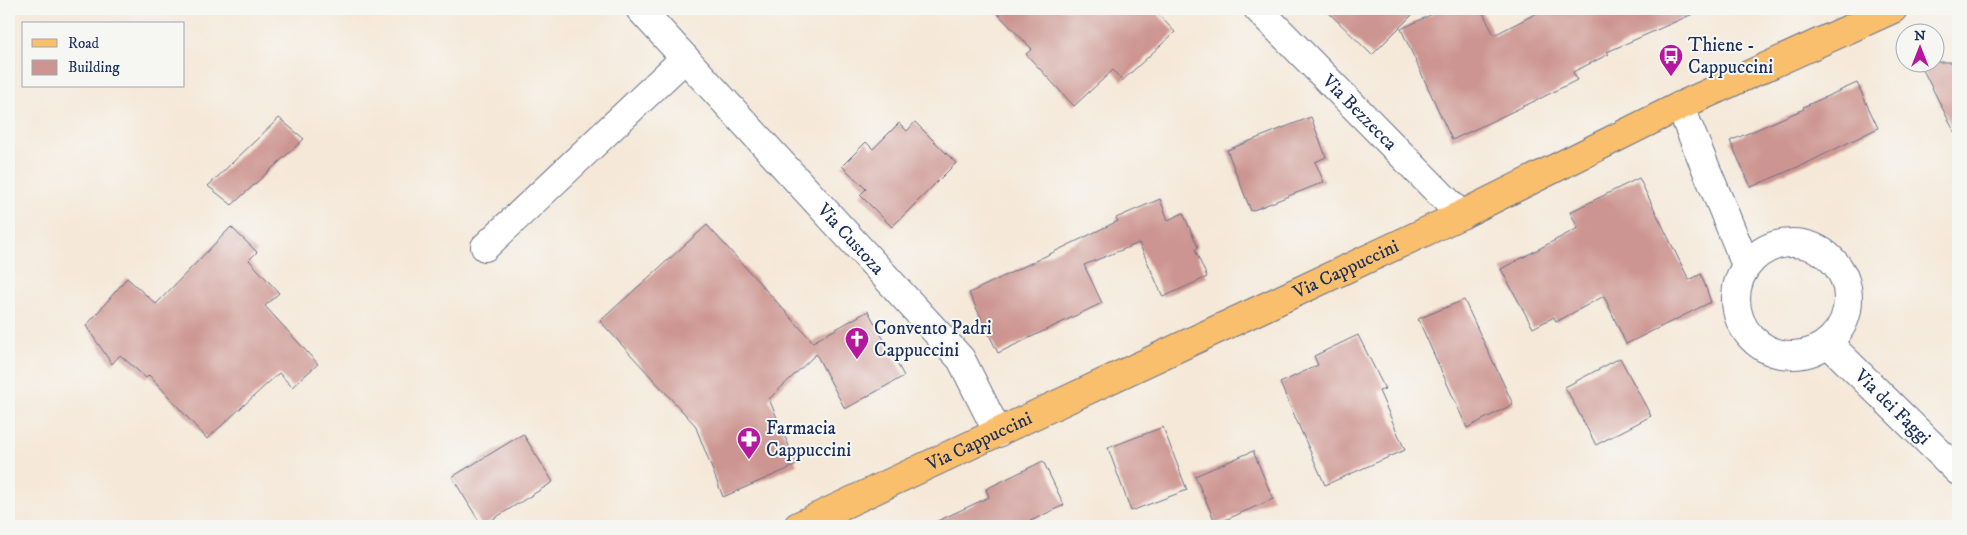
<svg xmlns="http://www.w3.org/2000/svg" width="1967" height="535" viewBox="0 0 1967 535" font-family="'IM FELL DW Pica',serif">
<rect width="100%" height="100%" fill="#f6f6f2"/>
<filter id="ink" filterUnits="userSpaceOnUse"><feTurbulence type="fractalNoise" baseFrequency=".02" numOctaves="2"/><feDisplacementMap in="SourceGraphic" scale="10" xChannelSelector="R" yChannelSelector="G"/><feConvolveMatrix kernelMatrix="1 2 1 2 8 2 1 2 1" color-interpolation-filters="sRGB"/></filter>
<filter id="wash" filterUnits="userSpaceOnUse"><feTurbulence type="fractalNoise" baseFrequency=".0096" numOctaves="4" result="noise"/><feDisplacementMap in="SourceGraphic" scale="20" xChannelSelector="R" yChannelSelector="G"/><feGaussianBlur stdDeviation="1.12" result="paint"/><feColorMatrix in="noise" values="0 0 0 0 0 0 0 0 0 0 0 0 0 0 0 0 0 1.4 0 .05"/><feComposite in="paint" operator="in"/></filter>
<g filter="url(#wash)">
<rect width="100%" height="100%" fill="#f5e8d8"/>
<g id="blocks">
<!-- building -->
<path fill="#cd9591" d="M 993,9 L 1153,9 L 1175,32 L 1122,81 L 1113,70 L 1074,106 L 1026,54 L 1032,49 Z
M 1325,9 L 1418,9 L 1372,55 Z
M 1443,9 L 1481,9 L 1494,35 L 1545,9 L 1704,9 L 1607,52 L 1609,54 L 1573,72 L 1577,80 L 1539,99 L 1452,140 L 1401,29 Z
M 1919,62 L 1958,62 L 1958,139 Z
M 1857,83 L 1878,128 L 1807,163 L 1751,187 L 1730,141 L 1804,109 L 1803,107 Z
M 1311,117 L 1326,157 L 1315,162 L 1324,182 L 1251,211 L 1227,150 Z
M 279,118 L 304,139 L 232,205 L 208,186 Z
M 915,122 L 956,163 L 892,227 L 860,195 L 866,189 L 842,166 L 866,142 L 873,149 L 899,123 L 907,131 Z
M 1639,178 L 1689,280 L 1701,274 L 1711,302 L 1626,344 L 1604,296 L 1556,322 L 1554,317 L 1533,328 L 1501,269 L 1578,228 L 1570,212 Z
M 1160,199 L 1168,220 L 1183,213 L 1198,247 L 1195,250 L 1207,277 L 1163,297 L 1139,243 L 1084,265 L 1102,303 L 998,353 L 969,293 L 1118,221 L 1116,218 Z
M 707,225 L 813,342 L 868,311 L 904,376 L 845,409 L 816,354 L 769,399 L 797,465 L 723,497 L 695,425 L 600,321 Z
M 231,227 L 257,252 L 249,260 L 279,293 L 265,306 L 318,364 L 292,387 L 279,373 L 207,439 L 149,375 L 146,378 L 120,355 L 112,364 L 86,326 L 127,278 L 156,304 Z
M 1464,300 L 1513,404 L 1467,428 L 1418,319 Z
M 1358,335 L 1385,389 L 1379,391 L 1405,450 L 1325,485 L 1280,383 L 1318,365 L 1314,356 Z
M 1620,358 L 1651,416 L 1596,445 L 1565,387 Z
M 1163,427 L 1187,490 L 1131,511 L 1108,448 Z
M 523,434 L 553,482 L 482,526 L 452,477 Z
M 1253,451 L 1273,499 L 1216,524 L 1195,476 Z
M 1043,461 L 1064,505 L 1020,526 L 927,526 L 989,497 L 986,489 Z"/>
</g>
</g>
<g filter="url(#ink)">
<use href="#blocks" fill-opacity="0" stroke="#677089" stroke-width="1"/>
<g fill="none" stroke-linecap="round" stroke-linejoin="round">
<defs>
<g id="minor">
<path id="s1" d="M 640,9 L 961,359 L 998,433"/>
<path id="s2" d="M 1258,9 L 1461,215"/>
<path d="M 1680,106 L 1746,265"/>
<circle cx="1792" cy="299" r="56"/>
<path d="M 485,247 L 685,58"/>
<path id="s3" d="M 1828,343 L 1958,471"/>
</g>
<g id="major">
<path id="s4" d="M 798,526 L 1461,215 L 1680,106 L 1893,9"/>
</g>
</defs>
<!-- minor casing -->
<use href="#minor" stroke="#677089" stroke-width="30"/>
<!-- major casing -->
<use href="#major" stroke="#677089" stroke-width="30"/>
<!-- minor -->
<use href="#minor" stroke="#fff" stroke-width="28"/>
<!-- major -->
<use href="#major" stroke="#f9bf6d" stroke-width="28"/>
</g>
</g>
<!-- icons -->
<defs>
<symbol id="bus-pin" viewBox="-11 -11 22 30"><path d="M0 17L-7.5 6A9.5 9.5 0 1 1 7.5 6Z" fill="#b5179e" stroke="#f6f6f2"/><path d="M-5-6H5V4H4V6H2V4H-2V6H-4V4H-5ZM-3.5-4V0h7V-4ZM-3.5 1.2v1.5H-2V1.2ZM2 1.2v1.5H3.5V1.2Z" fill="#fff"/></symbol>
<symbol id="church-pin" viewBox="-11 -11 22 30"><path d="M0 17L-7.5 6A9.5 9.5 0 1 1 7.5 6Z" fill="#b5179e" stroke="#f6f6f2"/><path d="M-1.2-6h2.4v3.5h3.3v2.4h-3.3V6h-2.4V-.1h-3.3v-2.4h3.3Z" fill="#fff"/></symbol>
<symbol id="pharmacy-pin" viewBox="-11 -11 22 30"><path d="M0 17L-7.5 6A9.5 9.5 0 1 1 7.5 6Z" fill="#b5179e" stroke="#f6f6f2"/><path d="M-2-6h4v4h4v4h-4v4h-4v-4h-4v-4h4Z" fill="#fff"/></symbol>
</defs>
<g fill-rule="evenodd">
<use href="#bus-pin" x="1657" y="42" width="28" height="38"/>
<use href="#church-pin" x="843" y="325" width="28" height="38"/>
<use href="#pharmacy-pin" x="735" y="425" width="28" height="38"/>
</g>
<g text-anchor="middle" dominant-baseline="central" stroke-width="4" stroke-linejoin="round" paint-order="stroke">
<!-- poi labels -->
<g font-size="19" fill="#1b2f5e" stroke="#f6f6f2" text-anchor="start">
<text x="1688" y="45">Thiene -<tspan x="1688" dy="22">Cappuccini</tspan></text>
<text x="874" y="328">Convento Padri<tspan x="874" dy="22">Cappuccini</tspan></text>
<text x="766" y="428">Farmacia<tspan x="766" dy="22">Cappuccini</tspan></text>
</g>
<!-- street labels -->
<g font-size="19" fill="#1b2f5e" stroke="#f6f6f2">
<text stroke="none"><textPath href="#s2" startOffset="145">Via Bezzecca</textPath></text>
<text stroke="none"><textPath href="#s1" startOffset="312">Via Custoza</textPath></text>
<text stroke="none"><textPath href="#s4" startOffset="605">Via Cappuccini</textPath></text>
<text stroke="none"><textPath href="#s3" startOffset="91">Via dei Faggi</textPath></text>
<text stroke="none"><textPath href="#s4" startOffset="200">Via Cappuccini</textPath></text>
</g>
</g>
<!-- margin -->
<rect width="1967" height="535" fill="none" stroke="#f6f6f2" stroke-width="30"/>
<!-- legend -->
<rect x="22" y="22" width="162" height="65" fill="#f6f6f2" stroke="#9ea6b7"/>
<rect x="32" y="39" width="25" height="8" fill="#f9bf6d" stroke="#9ea6b7"/>
<text x="68" y="48" font-size="15" fill="#1b2f5e">Road</text>
<rect x="32" y="60" width="25" height="15" fill="#cd9591" stroke="#9ea6b7"/>
<text x="68" y="72" font-size="15" fill="#1b2f5e">Building</text>
<!-- north arrow -->
<g transform="translate(1920 48)"><circle r="24" fill="#f6f6f2" stroke="#9ea6b7"/>
<path d="M0-4L9 19L0 12L-9 19Z" fill="#b5179e"/>
<text y="-8" font-size="14" font-weight="bold" text-anchor="middle" fill="#1b2f5e">N</text>
</g>
</svg>
